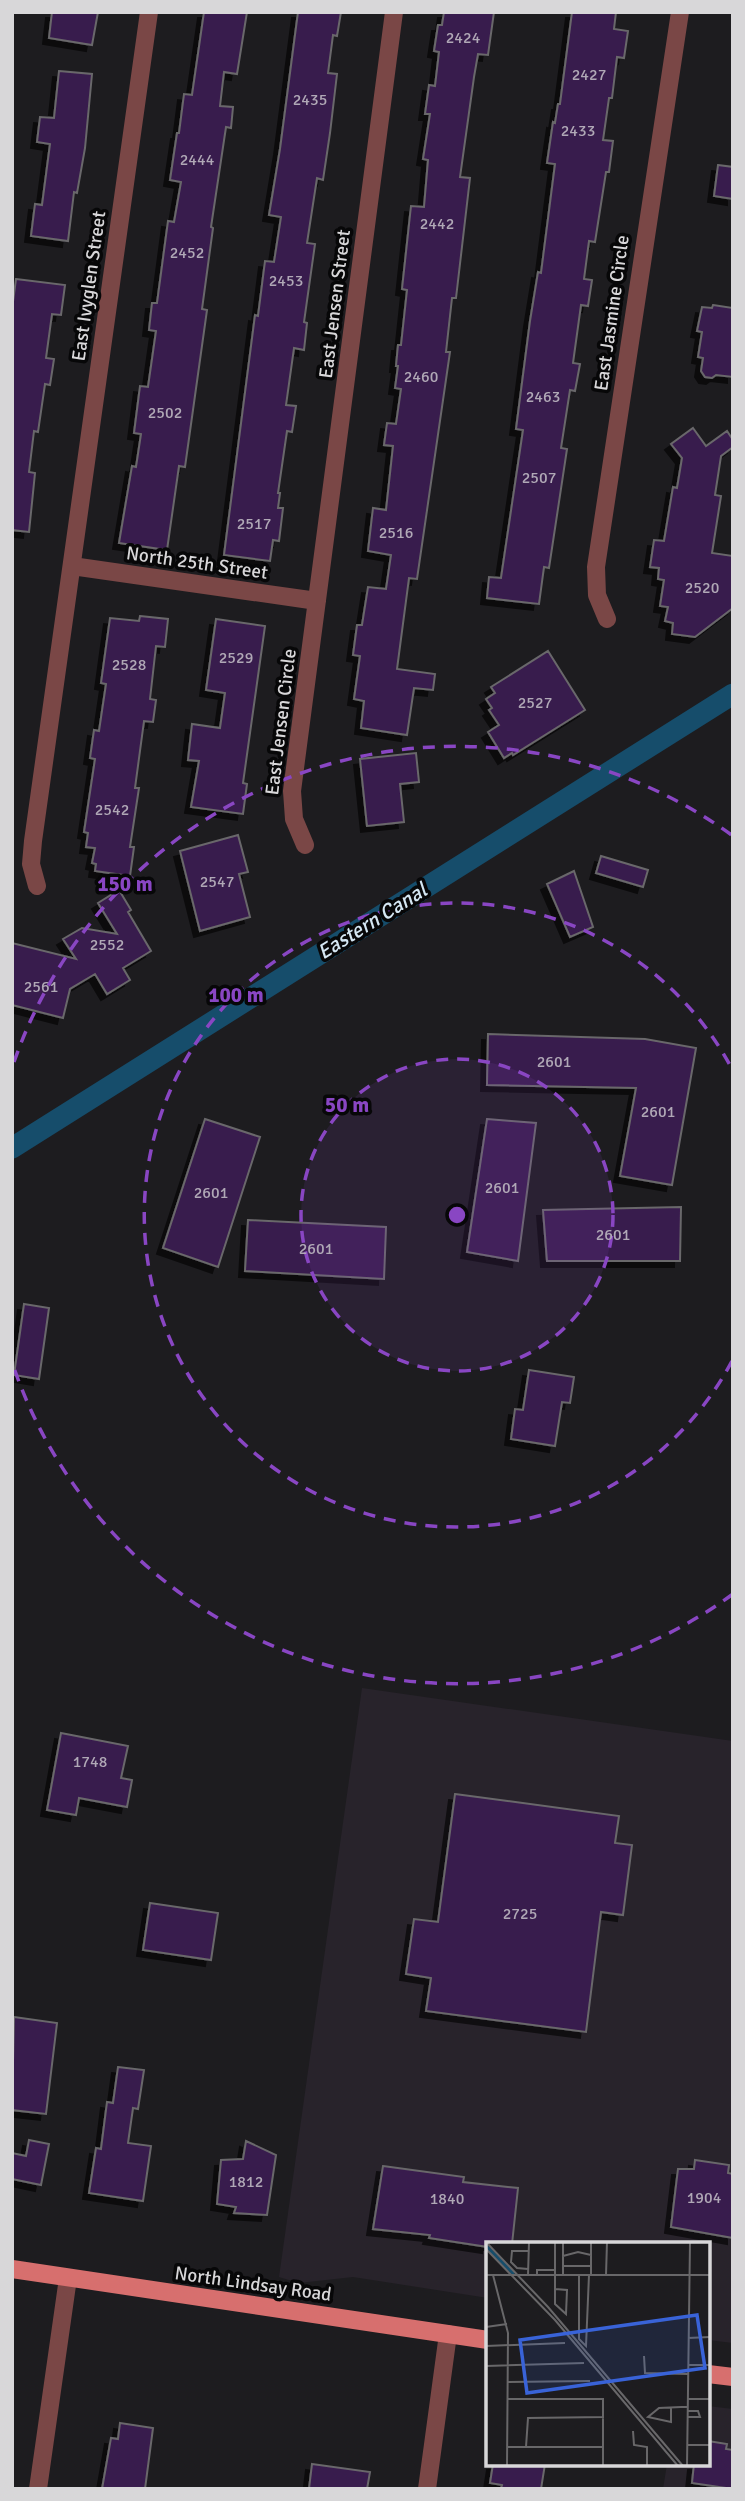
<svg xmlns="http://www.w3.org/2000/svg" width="745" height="2501" viewBox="0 0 745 2501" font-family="Signika,sans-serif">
<defs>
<filter id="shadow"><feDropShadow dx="-6" dy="6" stdDeviation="0" flood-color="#0009"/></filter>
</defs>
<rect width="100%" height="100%" fill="#1d1c1f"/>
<!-- built -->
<path fill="#28232b" d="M 362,1688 L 733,1741 L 733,2343 L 708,2340 L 708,2244 L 488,2244 L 488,2298 L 353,2277 L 299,2283 L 279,2277 Z
M 708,2406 L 733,2409 L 733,2489 L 663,2489 L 667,2464 L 708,2464 Z"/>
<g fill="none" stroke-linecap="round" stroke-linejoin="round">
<!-- canal -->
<path stroke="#164d6b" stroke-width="21" d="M 12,1148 L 733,694"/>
</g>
<!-- building -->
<path fill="#391a4e" stroke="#69676b" stroke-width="2" filter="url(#shadow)" d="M 52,12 L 98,12 L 92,45 L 49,38 Z
M 204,12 L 247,12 L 237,74 L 224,72 L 220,106 L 233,107 L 231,128 L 226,127 L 211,227 L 213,228 L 202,309 L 207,310 L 185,467 L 179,466 L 167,550 L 119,543 L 132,466 L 136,467 L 141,434 L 134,433 L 140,386 L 148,387 L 156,331 L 149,330 L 152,303 L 157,303 L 168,221 L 174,222 L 181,182 L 170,180 L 177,133 L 179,133 L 184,94 L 192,95 Z
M 298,12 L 341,12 L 337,36 L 333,35 L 328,73 L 337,74 L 330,133 L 323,180 L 317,178 L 307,243 L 315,244 L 304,322 L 307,323 L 304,350 L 294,348 L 286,405 L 296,406 L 292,432 L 287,431 L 278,493 L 280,493 L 278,508 L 283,508 L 279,541 L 273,540 L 270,561 L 224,555 L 255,315 L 258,316 L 265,261 L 274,262 L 281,217 L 269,215 L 280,149 Z
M 444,12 L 494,12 L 488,55 L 478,54 L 474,77 L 460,177 L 470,178 L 456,298 L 452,298 L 446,352 L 450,352 L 417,579 L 409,578 L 397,669 L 435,674 L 433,690 L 414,688 L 407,735 L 361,728 L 364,701 L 354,699 L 360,656 L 353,655 L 357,625 L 362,625 L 368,587 L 386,589 L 391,555 L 368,551 L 373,508 L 386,510 L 393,446 L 384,445 L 387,423 L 396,424 L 401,389 L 395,388 L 398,366 L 396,366 L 398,345 L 401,345 L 407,290 L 402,289 L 411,206 L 424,207 L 428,160 L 423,159 L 430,114 L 425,114 L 429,85 L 435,86 L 439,52 L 434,51 L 438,25 L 442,25 Z
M 572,12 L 616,12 L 614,29 L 628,31 L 624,58 L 617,57 L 612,98 L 609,98 L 603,140 L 613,141 L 609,172 L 606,172 L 595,242 L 589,241 L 584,279 L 592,280 L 588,306 L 581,305 L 573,363 L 580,364 L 575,391 L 570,390 L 561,448 L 567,449 L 549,568 L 544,567 L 539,604 L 487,598 L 489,577 L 501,578 L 523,430 L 516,429 L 530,321 L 538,272 L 541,273 L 555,164 L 547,163 L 553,122 L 555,123 L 558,104 L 560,104 Z
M 59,71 L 92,74 L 85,148 L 77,193 L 74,192 L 68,241 L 31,236 L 35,204 L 42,205 L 50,144 L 37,142 L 40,117 L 54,118 Z
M 718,165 L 733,167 L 733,199 L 714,196 Z
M 16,279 L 65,285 L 61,315 L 52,314 L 46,358 L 54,359 L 50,385 L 45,384 L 38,432 L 34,431 L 29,472 L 35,473 L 29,532 L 12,530 L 12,309 Z
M 713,305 L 733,308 L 733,377 L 716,375 L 712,378 L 705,377 L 701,371 L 703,358 L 698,357 L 702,332 L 697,331 L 702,307 L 712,308 Z
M 693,428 L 706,446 L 727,431 L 733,440 L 733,447 L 721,456 L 715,495 L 721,496 L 712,553 L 733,556 L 733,608 L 695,637 L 672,634 L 673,623 L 665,621 L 668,607 L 660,606 L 664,580 L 658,579 L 659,568 L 650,567 L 654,540 L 664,541 L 673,487 L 677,488 L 682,458 L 671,444 Z
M 140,616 L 168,619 L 165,647 L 156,646 L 150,699 L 156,700 L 153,722 L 144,721 L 135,788 L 139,788 L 130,847 L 134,847 L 130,876 L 95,871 L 96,864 L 92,863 L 95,848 L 86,847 L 88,833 L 84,832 L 95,759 L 90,758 L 94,730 L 99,731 L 106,684 L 101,683 L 110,618 L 139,621 Z
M 216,619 L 265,626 L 243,783 L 247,784 L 243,814 L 191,807 L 199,761 L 188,760 L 192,724 L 220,728 L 225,693 L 206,690 Z
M 548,651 L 585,710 L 513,755 L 512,753 L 504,758 L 488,732 L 499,725 L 489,710 L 492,708 L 486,699 L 495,693 L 491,687 Z
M 416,753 L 419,782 L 400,784 L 404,822 L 367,826 L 360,759 Z
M 238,835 L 248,872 L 239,874 L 250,917 L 200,931 L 180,851 Z
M 601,856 L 648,870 L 643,887 L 596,873 Z
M 574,871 L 593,927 L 570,937 L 547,884 Z
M 119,890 L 131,910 L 128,912 L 151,951 L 123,968 L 130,980 L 107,994 L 95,974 L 70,989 L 63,1018 L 12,1005 L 12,943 L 76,959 L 63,939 L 82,928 L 117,934 L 98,903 Z
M 488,1034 L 645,1039 L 696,1048 L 672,1185 L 620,1176 L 636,1088 L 487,1085 Z
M 205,1119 L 260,1137 L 218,1267 L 163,1248 Z
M 487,1119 L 536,1123 L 518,1261 L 467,1252 Z
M 681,1207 L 680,1261 L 547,1261 L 543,1210 Z
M 248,1220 L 386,1227 L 384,1279 L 245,1271 Z
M 24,1304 L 49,1308 L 39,1379 L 14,1375 Z
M 529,1370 L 574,1377 L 570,1403 L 562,1402 L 555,1446 L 511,1439 L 515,1409 L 523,1410 Z
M 61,1733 L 128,1746 L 121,1778 L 132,1780 L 127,1807 L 79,1798 L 76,1815 L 47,1810 Z
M 455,1794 L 619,1816 L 615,1843 L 632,1845 L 623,1915 L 601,1912 L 586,2032 L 426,2011 L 431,1978 L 406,1974 L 414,1919 L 438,1922 Z
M 150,1903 L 218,1913 L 211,1960 L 143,1950 Z
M 14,2017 L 57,2023 L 46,2114 L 12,2110 Z
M 118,2067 L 144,2070 L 138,2109 L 133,2108 L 128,2143 L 151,2146 L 143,2201 L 89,2193 L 96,2148 L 101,2149 L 107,2102 L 113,2103 Z
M 29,2140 L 49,2144 L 41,2185 L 12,2179 L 12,2153 L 26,2156 Z
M 246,2141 L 276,2155 L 267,2215 L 234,2213 L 236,2207 L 217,2204 L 221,2160 L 243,2159 Z
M 695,2160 L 729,2165 L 728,2173 L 733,2174 L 733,2238 L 671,2227 L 678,2169 L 694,2169 Z
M 383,2166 L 464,2177 L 463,2182 L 518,2188 L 512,2244 L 488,2244 L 488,2247 L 429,2238 L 430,2235 L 373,2229 Z
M 120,2423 L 153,2428 L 145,2489 L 102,2489 L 111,2438 L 118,2439 Z
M 708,2441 L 727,2444 L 726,2449 L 733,2450 L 733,2489 L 692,2483 L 694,2464 L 708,2464 Z
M 312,2464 L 370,2472 L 367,2489 L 309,2489 Z
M 493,2464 L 545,2464 L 541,2489 L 501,2489 L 502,2485 L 490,2483 Z"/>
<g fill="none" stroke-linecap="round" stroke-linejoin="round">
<!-- minor -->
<path stroke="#7a4746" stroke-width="18" d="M 72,566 L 317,601
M 607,619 L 597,595 L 596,567 L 680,12
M 305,845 L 294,819 L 292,791 L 394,12
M 37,886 L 31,864 L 33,841 L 149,12
M 38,2489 L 68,2278
M 427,2489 L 448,2334"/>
<!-- major -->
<path stroke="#d76f6e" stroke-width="18" d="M 12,2269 L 488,2340
M 708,2374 L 733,2377"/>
</g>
<!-- distance rings -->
<circle cx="457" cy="1215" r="156" fill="#8946c3" fill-opacity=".12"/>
<g fill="none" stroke="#8946c3" stroke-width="3.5" stroke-dasharray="12 9">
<circle cx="457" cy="1215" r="156"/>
<path d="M732 1361A312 312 0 1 1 732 1069"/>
<path d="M733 1594A469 469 0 0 1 14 1368M14 1062A469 469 0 0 1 733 836"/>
</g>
<g text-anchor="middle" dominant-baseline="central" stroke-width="7" stroke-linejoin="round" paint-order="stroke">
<!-- number labels -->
<g font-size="16" fill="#b0a8b6">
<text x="463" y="38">2424</text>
<text x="589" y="75">2427</text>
<text x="310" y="100">2435</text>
<text x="578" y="131">2433</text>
<text x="197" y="160">2444</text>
<text x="437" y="224">2442</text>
<text x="187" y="253">2452</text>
<text x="286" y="281">2453</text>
<text x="421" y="377">2460</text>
<text x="543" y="397">2463</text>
<text x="165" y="413">2502</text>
<text x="539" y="478">2507</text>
<text x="254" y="524">2517</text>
<text x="396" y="533">2516</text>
<text x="702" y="588">2520</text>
<text x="236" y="658">2529</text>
<text x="129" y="665">2528</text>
<text x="535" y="703">2527</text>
<text x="112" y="810">2542</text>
<text x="217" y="882">2547</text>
<text x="107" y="945">2552</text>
<text x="41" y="987">2561</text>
<text x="554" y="1062">2601</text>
<text x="658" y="1112">2601</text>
<text x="502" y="1188">2601</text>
<text x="211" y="1193">2601</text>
<text x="613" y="1235">2601</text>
<text x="316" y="1249">2601</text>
<text x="90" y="1762">1748</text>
<text x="520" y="1914">2725</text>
<text x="246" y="2182">1812</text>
<text x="704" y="2198">1904</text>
<text x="447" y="2199">1840</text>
</g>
<!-- street labels -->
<g font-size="19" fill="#d8d7d9" stroke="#070708">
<text transform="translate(89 286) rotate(-82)">East Ivyglen Street</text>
<text transform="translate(335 304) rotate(-83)">East Jensen Street</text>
<text transform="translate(612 313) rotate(-82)">East Jasmine Circle</text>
<text transform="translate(197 563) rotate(8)">North 25th Street</text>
<text transform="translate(281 722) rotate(-83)">East Jensen Circle</text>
<text transform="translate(253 2284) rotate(8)">North Lindsay Road</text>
</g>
<!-- water labels -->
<g font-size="21" font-style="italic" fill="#d5e7f3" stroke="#070708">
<text transform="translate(372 921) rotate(-32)">Eastern Canal</text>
</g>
</g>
<!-- overview -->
<g transform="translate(486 2242)">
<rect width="224" height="224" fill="#1d1c1f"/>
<path fill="none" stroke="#164d6b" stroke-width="3.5" d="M 0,4 L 28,32"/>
<path fill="none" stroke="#686769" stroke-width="2" d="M 0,0 L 62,65 L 197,224M 77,0 L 77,33M 0,7 L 69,78 L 192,224M 77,14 L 92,10 L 105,13M 77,24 L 105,24M 42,27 L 31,26 L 25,20 L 26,9 L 42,9M 0,33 L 224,33M 7,33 L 22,91 L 21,224M 42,33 L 43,0M 51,33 L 51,28 L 68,28M 69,33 L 69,0M 93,33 L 93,97 L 100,104 L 103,33M 105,33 L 105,0M 120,33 L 121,0M 69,47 L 81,48 L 80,72 L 69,62 L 69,33M 0,85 L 21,82M 202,96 L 224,95M 0,104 L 79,101M 158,114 L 159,131 L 202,132M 202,123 L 224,123M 0,124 L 98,121M 22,140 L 104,139M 0,145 L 0,203M 22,157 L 117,157 L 117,224M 202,157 L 224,157M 185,165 L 185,180 L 162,175 L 173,166 L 195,165 L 202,165M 202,175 L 214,175 L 212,169 L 202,169M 147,189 L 148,203 L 161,205 L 161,223M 202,203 L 224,203M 21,205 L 117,205M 40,205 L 42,176 L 118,175M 137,224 L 175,224M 201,224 L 204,0"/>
<path fill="#3963d8" fill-opacity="0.15" stroke="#3963d8" stroke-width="3.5" d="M 211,73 L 219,126 L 41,151 L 34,98 Z"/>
<rect width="224" height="224" fill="none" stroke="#d8d7d9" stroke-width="3.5"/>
</g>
<circle cx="457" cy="1215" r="10" fill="#8946c3" stroke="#070708" stroke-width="3.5"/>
<g font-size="21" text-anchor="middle" font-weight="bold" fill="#8946c3" stroke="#070708" stroke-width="7" stroke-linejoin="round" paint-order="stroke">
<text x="125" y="891">150 m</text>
<text x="236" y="1002">100 m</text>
<text x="347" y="1112">50 m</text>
</g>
<!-- border -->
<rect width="745" height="2501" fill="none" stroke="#d8d7d9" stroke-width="28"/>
</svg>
